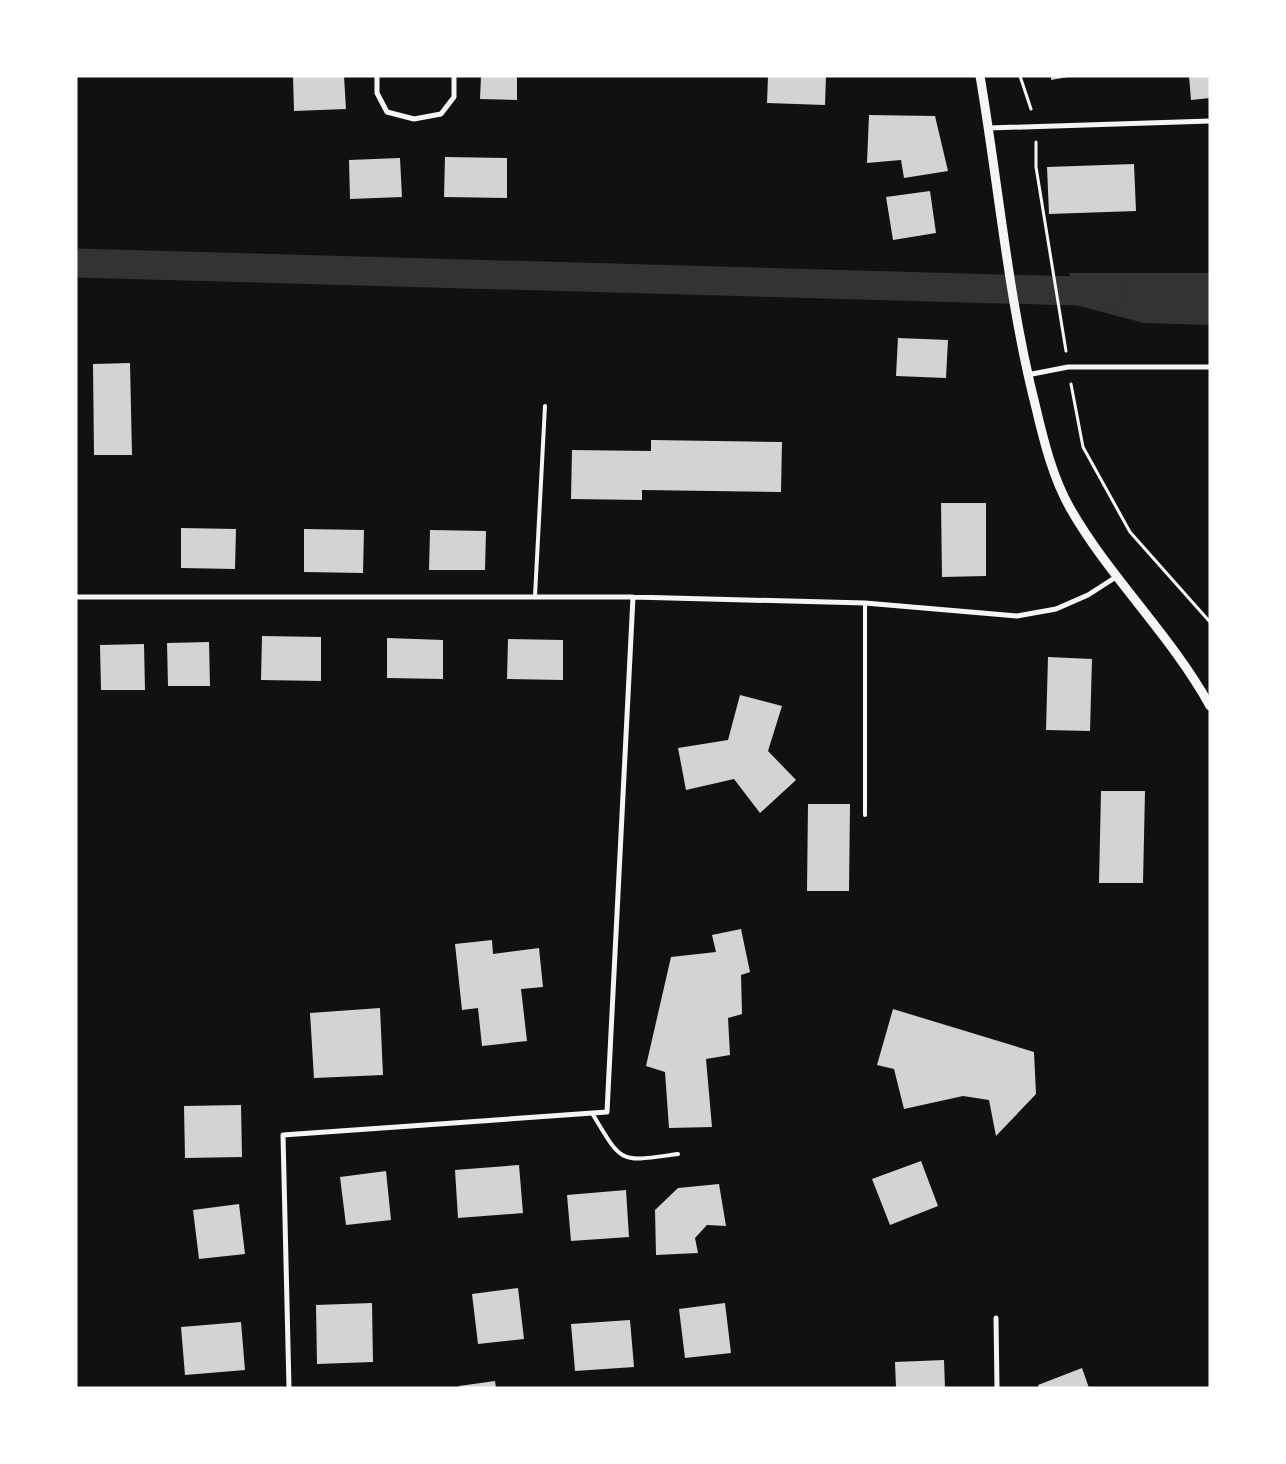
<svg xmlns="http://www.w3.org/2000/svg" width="1286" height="1464" viewBox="0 0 1286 1464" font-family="Literata,serif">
<rect width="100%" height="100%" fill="#111"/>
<!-- water -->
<path fill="#333" d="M 1069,273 L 1210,273 L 1210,325 L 1144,323 L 1075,305 Z"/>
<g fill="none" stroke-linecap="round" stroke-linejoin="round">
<!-- canal -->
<path stroke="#333" stroke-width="29" d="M 76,263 L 1111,292"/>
</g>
<!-- building -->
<path fill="#d3d3d3" d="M 293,76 L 344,76 L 346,109 L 294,111 Z
M 481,76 L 517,76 L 517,100 L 480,99 Z
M 768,76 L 826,76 L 825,105 L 767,103 Z
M 1051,76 L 1068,76 L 1068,77 L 1051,80 Z
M 1189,76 L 1210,76 L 1210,98 L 1191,100 Z
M 869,115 L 935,116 L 948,171 L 904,178 L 901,160 L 867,163 Z
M 445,157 L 507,158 L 507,198 L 444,197 Z
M 400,158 L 402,197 L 350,199 L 349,160 Z
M 1134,164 L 1136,211 L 1049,214 L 1047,167 Z
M 930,191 L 936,233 L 893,240 L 886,197 Z
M 898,338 L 948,340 L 946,378 L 896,376 Z
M 130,363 L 132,455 L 94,455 L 93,364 Z
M 651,440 L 782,442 L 781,492 L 642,490 L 642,500 L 571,499 L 572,450 L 651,451 Z
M 941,503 L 986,503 L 986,576 L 942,577 Z
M 181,528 L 236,529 L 235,569 L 181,568 Z
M 304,529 L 364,530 L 363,573 L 304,572 Z
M 430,530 L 486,531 L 485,570 L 429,570 Z
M 262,636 L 321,637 L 321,681 L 261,680 Z
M 387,638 L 443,640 L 443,679 L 387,678 Z
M 508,639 L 563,640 L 563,680 L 507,679 Z
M 209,642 L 210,686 L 168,686 L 167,643 Z
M 144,644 L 145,690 L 101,690 L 100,645 Z
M 1048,657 L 1092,659 L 1090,731 L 1046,730 Z
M 740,695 L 782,706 L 768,751 L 796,780 L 760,813 L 734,779 L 686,790 L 678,748 L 728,740 Z
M 1101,791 L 1145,791 L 1143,883 L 1099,883 Z
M 808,804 L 850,804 L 849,891 L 807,891 Z
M 741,929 L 750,972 L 741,975 L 742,1014 L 728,1018 L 730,1055 L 706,1059 L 712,1127 L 669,1128 L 665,1072 L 646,1066 L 671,957 L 716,952 L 712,935 Z
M 492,940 L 493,954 L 539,948 L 543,987 L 521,989 L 527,1041 L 482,1046 L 478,1008 L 462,1010 L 455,944 Z
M 380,1008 L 383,1075 L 314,1078 L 310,1013 Z
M 893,1009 L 1034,1052 L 1036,1094 L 996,1136 L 989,1100 L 963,1096 L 904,1109 L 894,1069 L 877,1065 Z
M 241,1105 L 242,1157 L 185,1158 L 184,1106 Z
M 921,1161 L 938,1206 L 890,1225 L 872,1179 Z
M 519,1165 L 523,1213 L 458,1218 L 455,1170 Z
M 386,1171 L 391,1220 L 346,1225 L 340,1177 Z
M 719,1184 L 726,1226 L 707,1225 L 695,1238 L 698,1253 L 656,1255 L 655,1210 L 678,1188 Z
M 626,1190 L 629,1237 L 571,1241 L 567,1195 Z
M 239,1204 L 245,1254 L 199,1259 L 193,1210 Z
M 518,1288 L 524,1339 L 478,1344 L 472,1294 Z
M 372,1303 L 373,1362 L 317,1364 L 316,1305 Z
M 725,1303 L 731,1353 L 685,1358 L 679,1309 Z
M 630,1320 L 634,1367 L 575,1371 L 571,1324 Z
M 241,1322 L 245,1370 L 185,1375 L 181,1327 Z
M 944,1360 L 945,1388 L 896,1388 L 895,1362 Z
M 1082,1368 L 1089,1388 L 1039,1388 L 1038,1385 Z
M 495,1381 L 496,1388 L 459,1388 L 459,1386 Z"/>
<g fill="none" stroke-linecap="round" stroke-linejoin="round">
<!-- path -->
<path stroke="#f5f5f5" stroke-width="3" d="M 1020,76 L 1031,109
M 1036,142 L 1036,167 L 1066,351
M 1071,384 L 1083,447 L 1130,532 L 1210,622"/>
<!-- service -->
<path stroke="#f5f5f5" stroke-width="4" d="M 535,596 L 545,406
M 865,815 L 865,603
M 592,1113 C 623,1165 619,1162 678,1154"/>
<!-- minor -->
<path stroke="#f5f5f5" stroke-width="5" d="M 377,76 L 377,93 L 387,112 L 414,119 L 441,114 L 454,97 L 454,76
M 989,128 L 1210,121
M 1027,375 L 1068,367 L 1210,367
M 76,597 L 633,597 L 865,603 L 1017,616 L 1056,609 L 1088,595 L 1116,577
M 996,1318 L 997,1388
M 289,1388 L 283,1135 L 607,1112 L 633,597"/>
<!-- tertiary -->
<path stroke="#f5f5f5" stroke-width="9" d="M 980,76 C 999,187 1008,299 1036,408 C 1044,442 1053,478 1070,508 C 1110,578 1171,635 1210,706"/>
</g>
<!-- border -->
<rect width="1286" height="1464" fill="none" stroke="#ffffff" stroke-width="155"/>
</svg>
